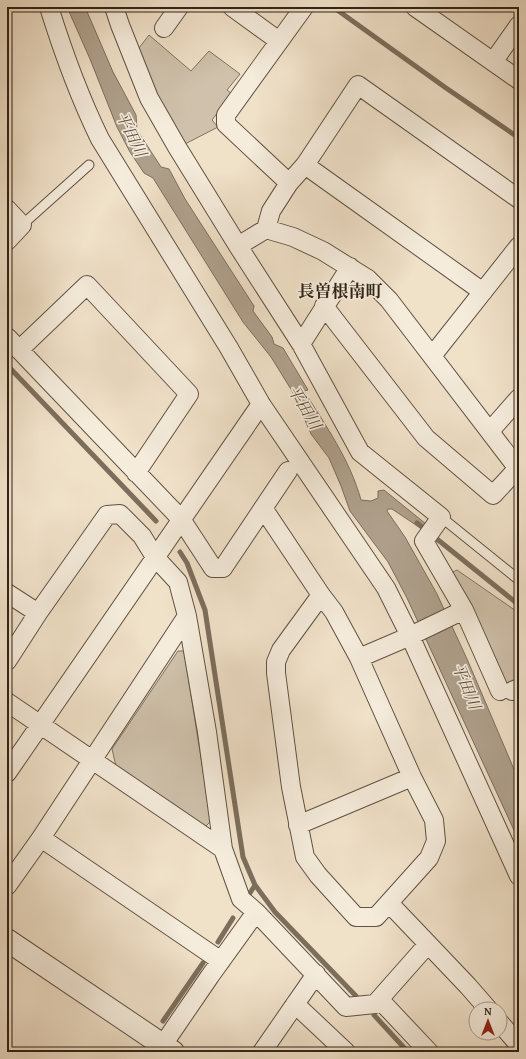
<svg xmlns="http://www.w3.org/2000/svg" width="526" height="1059" viewBox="0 0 526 1059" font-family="'Gentium Book Plus','Noto Serif JP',serif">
<rect width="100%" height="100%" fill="#f0e1c9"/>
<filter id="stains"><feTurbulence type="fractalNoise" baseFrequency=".005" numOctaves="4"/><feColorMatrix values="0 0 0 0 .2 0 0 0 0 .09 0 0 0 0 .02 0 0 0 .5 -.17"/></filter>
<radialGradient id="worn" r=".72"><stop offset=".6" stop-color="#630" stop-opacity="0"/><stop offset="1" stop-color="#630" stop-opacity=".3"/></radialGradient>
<!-- green -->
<path fill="#cfc1ab" stroke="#807260" d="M 149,35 L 191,71 L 209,51 L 240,74 L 227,90 L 232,94 L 212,120 L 218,127 L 185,144 L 157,98 L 136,52 Z
M 457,570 L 519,613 L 519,682 L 506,688 L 449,574 Z
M 178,651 L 184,651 L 211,821 L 205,827 L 116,766 L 112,749 Z"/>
<!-- water -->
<path fill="#afa08c" stroke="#7c6e5d" d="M 67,7 L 85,7 L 113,72 L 136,115 L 137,130 L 161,167 L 169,169 L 185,199 L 254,306 L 253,311 L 272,337 L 274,344 L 283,348 L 308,390 L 304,391 C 326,426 350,460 361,500 L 371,501 L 378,498 L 378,491 L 384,490 L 426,524 L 419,527 L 392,509 L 388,509 L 387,511 L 405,537 L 437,594 L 467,659 L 519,781 L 519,841 L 407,598 L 388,562 L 350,511 L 341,486 L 329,458 L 311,434 L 292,391 L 271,357 L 243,322 L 153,178 L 144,173 L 130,152 L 117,127 L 90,59 Z"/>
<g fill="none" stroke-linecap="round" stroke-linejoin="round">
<!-- stream -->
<path stroke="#7c6e5d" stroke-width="5" d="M 333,7 L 446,88 L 519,138
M 7,365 L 156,521
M 417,523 L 519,605
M 180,552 L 187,563 L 205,610 L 243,857 L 255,885 L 275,912 L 356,996
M 250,893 L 255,885
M 218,942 L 233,918
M 374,1015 L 408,1052
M 163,1021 L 203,963"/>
<defs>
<path id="service" d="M 22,225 L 89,165
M 441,517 L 519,580"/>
<path id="minor" d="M 49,7 C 63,52 79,96 100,139 L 229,348 L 261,404 L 386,588 L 410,636
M 114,7 L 120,25 L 149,98 L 177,147 L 238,246 L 301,344 L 360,452 L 441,517 L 424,541 L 464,610 L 500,691
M 232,7 L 279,41
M 304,7 L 226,115 L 226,124 L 289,183 L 305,165 L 358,85 L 519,199
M 415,7 L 519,80
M 164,28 L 179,7
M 493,62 L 519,25
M 305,165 L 483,292
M 7,209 L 22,225 L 7,241
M 266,229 L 293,237 L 323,251 L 368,279 L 389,300 L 519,470
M 238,246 L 266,229 L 271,211 L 289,183
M 324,306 L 426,438 L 493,495 L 518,468
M 7,337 L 181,519 L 213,568 L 223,568 L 288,471
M 301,344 L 350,267
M 19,350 L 87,285 L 189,394 L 136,473
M 432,356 L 519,246
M 490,431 L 519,398
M 263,508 L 321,595 L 334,612 L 359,658 L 412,777 L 434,820 L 436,841 L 429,858 L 376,917 L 356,917 L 318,875 L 305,857 L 291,787 L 276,673 L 276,662 L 281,650 L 321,595
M 7,593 L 38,613
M 464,610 L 410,636 L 519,876
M 359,658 L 401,640
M 7,661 L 38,613 L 107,515 L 120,514 L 142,536 L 155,557 L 178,582 L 187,616 L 207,732 L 223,849 L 241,899 L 256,912 L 346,1007 L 375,1004 L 428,944
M 512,691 L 519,688
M 7,702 L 223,849
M 7,773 L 261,404
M 298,825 L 412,777
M 41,838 L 221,961
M 7,886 L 41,838 L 187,616
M 389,903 L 468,986 L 488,1009
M 380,1000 L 429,1052
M 295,1004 L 346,1052
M 500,1023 L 519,1045
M 158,1052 L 210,976 L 256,912
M 262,1052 L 316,974"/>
<path id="tertiary" d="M 7,940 L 173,1052"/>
</defs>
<!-- service casing -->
<use href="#service" stroke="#605243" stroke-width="11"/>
<!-- minor casing -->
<use href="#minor" stroke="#605243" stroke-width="20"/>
<!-- tertiary casing -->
<use href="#tertiary" stroke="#605243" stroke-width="24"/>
<!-- service -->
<use href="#service" stroke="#f5ecdc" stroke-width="9"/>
<!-- minor -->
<use href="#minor" stroke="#f5ecdc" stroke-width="18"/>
<!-- tertiary -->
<use href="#tertiary" stroke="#f5ecdc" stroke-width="22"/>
</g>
<g text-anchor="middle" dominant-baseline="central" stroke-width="3.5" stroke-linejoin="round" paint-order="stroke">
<!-- water labels -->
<g font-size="16" font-style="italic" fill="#5c4e3f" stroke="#f5ecdc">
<text transform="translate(132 134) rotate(64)">平田川</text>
<text transform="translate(305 407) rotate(59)">平田川</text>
<text transform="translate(467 686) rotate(68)">平田川</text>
</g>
<!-- quarter labels -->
<g font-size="17" font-weight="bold" fill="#302216" stroke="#f5ecdc">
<text x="340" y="290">長曽根南町</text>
</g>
</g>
<!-- margin -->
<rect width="526" height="1059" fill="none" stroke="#f0e1c9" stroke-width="24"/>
<rect x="8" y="8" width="510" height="1043" fill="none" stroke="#302216" stroke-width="2"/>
<rect x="12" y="12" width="502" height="1035" fill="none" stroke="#302216"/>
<!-- north arrow -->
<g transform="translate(488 1021)"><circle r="19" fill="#f5ecdc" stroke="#a69b8d"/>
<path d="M0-3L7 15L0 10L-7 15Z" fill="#8f2418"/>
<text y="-6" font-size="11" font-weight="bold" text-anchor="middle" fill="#302216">N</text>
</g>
<rect width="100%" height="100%" filter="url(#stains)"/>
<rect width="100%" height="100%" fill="url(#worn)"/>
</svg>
